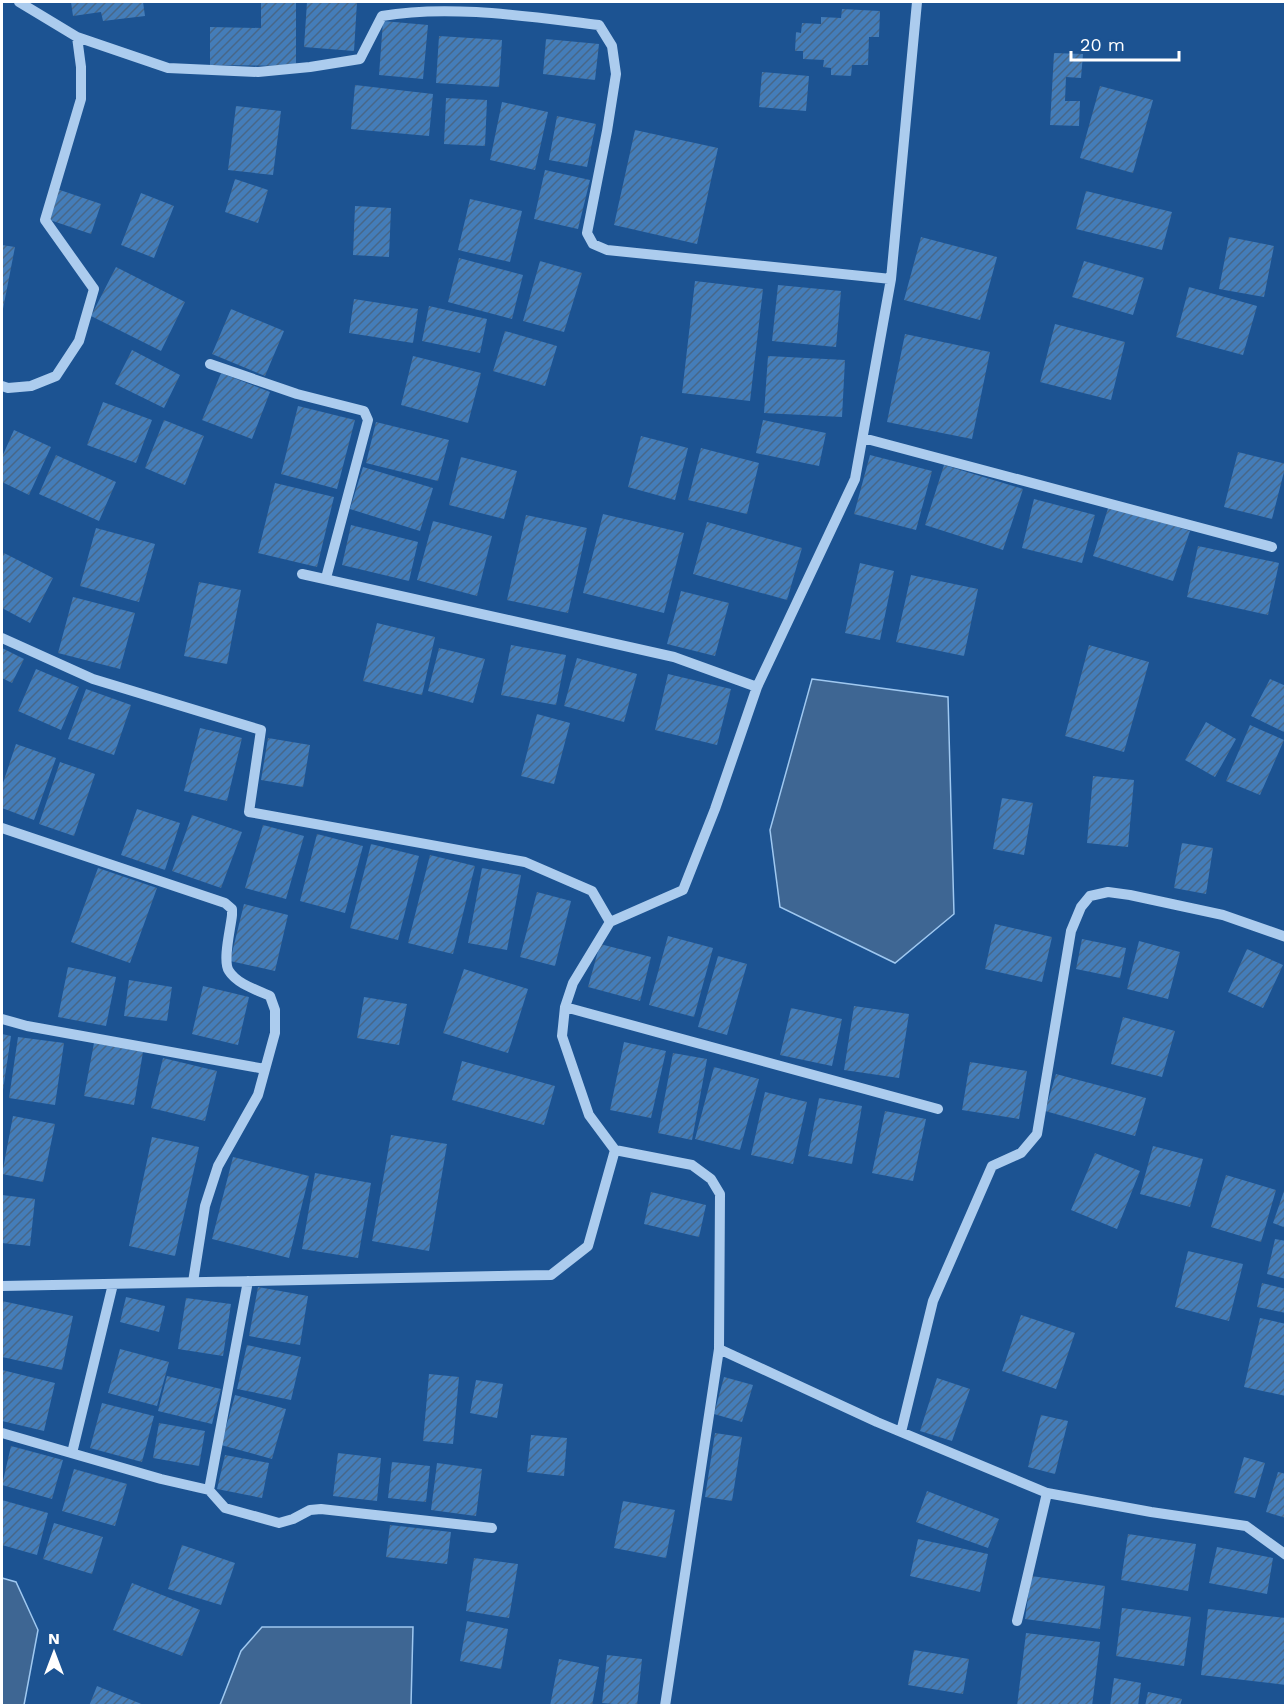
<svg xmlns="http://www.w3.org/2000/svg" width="1287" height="1707" viewBox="0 0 1287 1707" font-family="'Work Sans',sans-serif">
<defs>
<pattern id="building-hatch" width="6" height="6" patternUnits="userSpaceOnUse" patternTransform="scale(1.5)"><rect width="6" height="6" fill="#447db9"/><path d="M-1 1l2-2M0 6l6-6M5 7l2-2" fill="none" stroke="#486788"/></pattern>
</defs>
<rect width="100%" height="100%" fill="#1c5392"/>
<!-- water -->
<path fill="#3e6693" stroke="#9fc8f0" stroke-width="1.5" d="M 812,679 L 948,697 L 954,914 L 895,963 L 780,907 L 770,830 Z
M 2,1578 L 16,1582 L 38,1630 L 24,1705 L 2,1705 Z
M 262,1627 L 413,1627 L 411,1705 L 220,1705 L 241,1651 Z"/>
<!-- building -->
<path fill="url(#building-hatch)" d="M 71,2 L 143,2 L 145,16 L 103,21 L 101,12 L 73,16 Z
M 261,2 L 296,2 L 296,66 L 210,65 L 210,27 L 261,28 Z
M 307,2 L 357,2 L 354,51 L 304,47 Z
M 842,9 L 880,11 L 879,37 L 869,37 L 868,65 L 852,65 L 851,76 L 831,75 L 831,68 L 823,67 L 824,60 L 803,59 L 803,51 L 795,51 L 796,32 L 801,33 L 802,23 L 821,24 L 821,17 L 841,18 Z
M 383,21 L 428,25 L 423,79 L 379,75 Z
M 439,36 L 502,40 L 499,87 L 436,83 Z
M 546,39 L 599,44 L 595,80 L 543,74 Z
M 1054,53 L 1083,54 L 1081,78 L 1066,77 L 1065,101 L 1080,101 L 1079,126 L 1050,125 Z
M 762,72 L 809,76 L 806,111 L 759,107 Z
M 355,85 L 433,94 L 429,136 L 351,129 Z
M 1100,86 L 1153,100 L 1133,173 L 1080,158 Z
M 446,98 L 487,100 L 485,146 L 444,144 Z
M 502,102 L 548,112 L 535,170 L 490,160 Z
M 236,106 L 281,111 L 273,175 L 228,170 Z
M 557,116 L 596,124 L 587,167 L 549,160 Z
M 635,130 L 718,148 L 697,244 L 614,225 Z
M 545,170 L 590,180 L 578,229 L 534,219 Z
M 235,179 L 268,190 L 258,223 L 225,212 Z
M 57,189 L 101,204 L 91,234 L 47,219 Z
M 1086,191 L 1172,212 L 1162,250 L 1076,229 Z
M 141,193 L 174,206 L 154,258 L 121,245 Z
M 470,199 L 522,211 L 510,262 L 458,250 Z
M 355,206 L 391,208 L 389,257 L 353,255 Z
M 921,237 L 997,257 L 980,320 L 904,300 Z
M 1229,237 L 1274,246 L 1264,297 L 1219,289 Z
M 2,245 L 15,247 L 3,309 L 2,309 Z
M 459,258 L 523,275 L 512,319 L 448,302 Z
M 540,261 L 582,273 L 564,332 L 523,321 Z
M 1084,261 L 1144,278 L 1133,315 L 1072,297 Z
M 116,267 L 185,302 L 161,351 L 91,316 Z
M 695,281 L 763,289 L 750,401 L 682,393 Z
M 778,285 L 841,291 L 836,347 L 772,341 Z
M 1189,287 L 1257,306 L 1243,355 L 1176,337 Z
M 354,299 L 418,309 L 413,343 L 349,333 Z
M 429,306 L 487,319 L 480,353 L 422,341 Z
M 231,309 L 284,331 L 265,376 L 212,354 Z
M 1055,324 L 1125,342 L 1111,400 L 1040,382 Z
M 505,331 L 557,346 L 545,386 L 493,371 Z
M 905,334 L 990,352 L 972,439 L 887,422 Z
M 132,350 L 180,375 L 164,408 L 115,384 Z
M 413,356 L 481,373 L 468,423 L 401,405 Z
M 768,356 L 845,360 L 842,417 L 764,413 Z
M 221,373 L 270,392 L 252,439 L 202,420 Z
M 103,402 L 152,420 L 136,463 L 87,445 Z
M 298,406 L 355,420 L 337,489 L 281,474 Z
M 164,420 L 204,436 L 185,485 L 145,468 Z
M 763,420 L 826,433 L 819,466 L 756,453 Z
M 376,422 L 449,440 L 438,481 L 366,463 Z
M 14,430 L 51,447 L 29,495 L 2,482 L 2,457 Z
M 641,436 L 688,448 L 675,500 L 628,487 Z
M 701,448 L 759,463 L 747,514 L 688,500 Z
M 1238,452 L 1286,464 L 1272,519 L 1224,507 Z
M 56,455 L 116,482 L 99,521 L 39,494 Z
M 870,455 L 932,471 L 916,530 L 854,514 Z
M 461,457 L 517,471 L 504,519 L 449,505 Z
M 944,465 L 1023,489 L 1003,550 L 925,525 Z
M 363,467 L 433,488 L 420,531 L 350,509 Z
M 275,483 L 334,497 L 317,567 L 258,553 Z
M 1034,499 L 1095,515 L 1082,563 L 1022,548 Z
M 1109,505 L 1190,531 L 1173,581 L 1093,556 Z
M 603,514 L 684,533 L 664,613 L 583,593 Z
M 526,515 L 587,528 L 568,613 L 507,600 Z
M 433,521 L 492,536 L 477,596 L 417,580 Z
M 707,522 L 802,548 L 787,600 L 693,574 Z
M 351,525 L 418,542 L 409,581 L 342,565 Z
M 96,528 L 155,544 L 139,602 L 80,586 Z
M 1198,546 L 1279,563 L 1268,615 L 1187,597 Z
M 4,553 L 53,578 L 30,623 L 2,608 L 2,558 Z
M 860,563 L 894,571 L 880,640 L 845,633 Z
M 911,575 L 978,589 L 964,656 L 896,642 Z
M 199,582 L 241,590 L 227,664 L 184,656 Z
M 681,591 L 729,603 L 715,656 L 667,644 Z
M 73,597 L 135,613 L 120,669 L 58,653 Z
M 377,623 L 435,637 L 422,695 L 363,681 Z
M 511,645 L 566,655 L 556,705 L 501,695 Z
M 1089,645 L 1149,662 L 1124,752 L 1065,736 Z
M 2,648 L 24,659 L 12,683 L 2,678 Z
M 439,648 L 485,659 L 473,703 L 428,691 Z
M 577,658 L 637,674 L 624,722 L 564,706 Z
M 36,669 L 79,687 L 61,730 L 18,711 Z
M 668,674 L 731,689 L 717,745 L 655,730 Z
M 1270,679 L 1286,686 L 1286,733 L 1251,716 Z
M 86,689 L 131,705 L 114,755 L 68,739 Z
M 537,714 L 570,723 L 554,784 L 521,776 Z
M 1206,722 L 1236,739 L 1215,777 L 1185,760 Z
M 1250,725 L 1284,740 L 1260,795 L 1226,781 Z
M 200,728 L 242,738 L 227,801 L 184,791 Z
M 268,738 L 310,745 L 303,787 L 261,780 Z
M 16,744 L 56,758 L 34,820 L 2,808 L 2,786 Z
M 60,762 L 95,774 L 74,836 L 39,824 Z
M 1093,776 L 1134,780 L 1128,847 L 1087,843 Z
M 1002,798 L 1033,803 L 1024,855 L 993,849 Z
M 137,809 L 180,823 L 165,870 L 121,855 Z
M 192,815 L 242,832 L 221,888 L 172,871 Z
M 263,825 L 304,836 L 286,899 L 245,888 Z
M 317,834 L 363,846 L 345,913 L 300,901 Z
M 1182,843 L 1213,848 L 1206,894 L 1174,888 Z
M 371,844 L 419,856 L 398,940 L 350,928 Z
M 430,855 L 475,866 L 453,954 L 408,943 Z
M 98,868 L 157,888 L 130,963 L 71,942 Z
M 482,868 L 521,875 L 507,950 L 468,943 Z
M 537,892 L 571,901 L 555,966 L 520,957 Z
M 244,904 L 288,915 L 275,971 L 230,961 Z
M 995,924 L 1052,937 L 1042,982 L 985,969 Z
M 668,936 L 713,948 L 694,1017 L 649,1005 Z
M 1082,939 L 1126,948 L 1120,978 L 1076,969 Z
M 1139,941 L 1180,952 L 1168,999 L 1127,989 Z
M 600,944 L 651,957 L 640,1001 L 588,987 Z
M 1247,949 L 1283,965 L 1263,1008 L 1228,992 Z
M 718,956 L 747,964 L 727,1035 L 698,1027 Z
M 68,967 L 116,977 L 106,1026 L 58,1017 Z
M 464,969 L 528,989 L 508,1053 L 443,1033 Z
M 129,980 L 172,987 L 167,1021 L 124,1016 Z
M 203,986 L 249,997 L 238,1045 L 192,1034 Z
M 364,997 L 407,1004 L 399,1045 L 357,1038 Z
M 854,1006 L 909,1014 L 899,1078 L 844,1070 Z
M 791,1008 L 842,1019 L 832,1066 L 780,1055 Z
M 1123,1017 L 1175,1031 L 1162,1077 L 1111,1064 Z
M 2,1034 L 11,1036 L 3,1090 L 2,1090 Z
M 18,1037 L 64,1043 L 55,1105 L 9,1098 Z
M 624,1042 L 666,1051 L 651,1118 L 610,1110 Z
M 94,1043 L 143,1052 L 134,1105 L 84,1096 Z
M 673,1053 L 707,1059 L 692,1140 L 658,1133 Z
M 163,1058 L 217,1071 L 205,1121 L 151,1108 Z
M 462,1061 L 555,1086 L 544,1125 L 452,1100 Z
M 970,1062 L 1027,1071 L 1019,1119 L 962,1110 Z
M 714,1067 L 759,1079 L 740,1150 L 695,1139 Z
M 1056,1074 L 1146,1098 L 1135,1136 L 1045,1111 Z
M 765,1092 L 807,1102 L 793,1164 L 751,1155 Z
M 819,1098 L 862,1106 L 852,1164 L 808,1156 Z
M 885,1111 L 926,1119 L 913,1181 L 872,1173 Z
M 13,1116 L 55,1124 L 43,1182 L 2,1174 Z
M 391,1135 L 447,1144 L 429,1251 L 372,1241 Z
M 152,1137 L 199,1147 L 175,1256 L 129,1246 Z
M 1153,1146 L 1203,1159 L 1190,1207 L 1140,1194 Z
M 1095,1153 L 1140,1171 L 1117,1229 L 1071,1210 Z
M 233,1157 L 309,1176 L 289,1258 L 212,1239 Z
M 315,1173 L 371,1183 L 358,1258 L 302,1249 Z
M 1226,1175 L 1276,1190 L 1261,1242 L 1211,1227 Z
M 1285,1188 L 1286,1188 L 1286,1228 L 1273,1223 Z
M 651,1192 L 706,1205 L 699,1237 L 644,1224 Z
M 2,1195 L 35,1199 L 30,1246 L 2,1243 Z
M 1275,1239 L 1286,1241 L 1286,1279 L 1267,1274 Z
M 1188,1251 L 1243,1264 L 1229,1321 L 1175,1307 Z
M 1262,1283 L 1286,1289 L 1286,1313 L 1257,1307 Z
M 258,1287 L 308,1296 L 300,1345 L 249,1336 Z
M 126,1297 L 165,1306 L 159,1332 L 120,1322 Z
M 186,1298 L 231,1304 L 223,1356 L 178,1349 Z
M 2,1301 L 73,1316 L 62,1370 L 2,1357 Z
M 1021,1315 L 1075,1333 L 1056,1389 L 1002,1371 Z
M 1260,1318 L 1286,1324 L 1286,1396 L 1244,1387 Z
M 247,1345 L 301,1357 L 291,1400 L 237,1389 Z
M 120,1349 L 169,1362 L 157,1406 L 108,1393 Z
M 2,1370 L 55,1383 L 44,1431 L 2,1421 Z
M 429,1374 L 459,1377 L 453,1444 L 423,1441 Z
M 167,1376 L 221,1389 L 212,1424 L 158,1411 Z
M 724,1377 L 753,1385 L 742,1422 L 714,1414 Z
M 937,1378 L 970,1389 L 952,1441 L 920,1431 Z
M 476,1380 L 503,1384 L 497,1418 L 470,1413 Z
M 235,1395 L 286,1409 L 272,1459 L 221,1445 Z
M 102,1403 L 154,1416 L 142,1462 L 90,1448 Z
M 1041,1415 L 1068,1421 L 1055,1474 L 1028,1467 Z
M 159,1423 L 205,1431 L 199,1466 L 153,1458 Z
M 715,1433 L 742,1437 L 732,1501 L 705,1497 Z
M 531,1435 L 567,1438 L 564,1476 L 527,1472 Z
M 11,1446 L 63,1460 L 52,1499 L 2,1485 Z
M 338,1453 L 381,1458 L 377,1501 L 333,1496 Z
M 225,1455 L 269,1463 L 262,1498 L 217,1489 Z
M 1244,1457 L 1265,1463 L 1255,1498 L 1234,1493 Z
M 392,1462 L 430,1466 L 426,1502 L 388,1498 Z
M 437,1463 L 482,1469 L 476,1516 L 431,1510 Z
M 74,1469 L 127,1484 L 115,1526 L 62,1511 Z
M 1278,1472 L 1286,1474 L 1286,1518 L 1266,1512 Z
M 927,1491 L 999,1519 L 988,1548 L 916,1522 Z
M 2,1500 L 48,1513 L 37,1555 L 2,1545 Z
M 623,1501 L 675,1510 L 666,1558 L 614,1548 Z
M 54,1523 L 103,1537 L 92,1574 L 43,1559 Z
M 390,1525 L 451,1532 L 447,1564 L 386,1557 Z
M 1128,1534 L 1196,1544 L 1188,1591 L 1121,1580 Z
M 918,1539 L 988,1554 L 980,1592 L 910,1576 Z
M 182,1545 L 235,1563 L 221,1605 L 168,1589 Z
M 1217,1547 L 1273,1558 L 1267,1594 L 1209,1583 Z
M 474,1558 L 518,1564 L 509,1618 L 466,1611 Z
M 1031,1576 L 1105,1586 L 1100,1629 L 1025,1619 Z
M 132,1583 L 200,1610 L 182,1656 L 113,1630 Z
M 1122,1608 L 1191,1617 L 1184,1666 L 1116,1656 Z
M 1208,1609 L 1286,1618 L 1286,1685 L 1201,1675 Z
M 467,1621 L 508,1629 L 501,1669 L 460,1661 Z
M 1026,1633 L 1100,1642 L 1092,1706 L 1017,1706 Z
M 914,1650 L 969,1659 L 963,1694 L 908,1685 Z
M 607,1655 L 642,1659 L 637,1706 L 602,1703 Z
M 559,1659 L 599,1667 L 592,1706 L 550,1706 Z
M 1114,1678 L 1141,1683 L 1138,1706 L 1110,1706 Z
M 97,1686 L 144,1705 L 144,1706 L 89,1706 Z
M 1148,1692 L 1182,1699 L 1180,1706 L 1145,1706 Z"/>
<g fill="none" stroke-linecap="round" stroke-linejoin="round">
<!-- minor -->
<path stroke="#acccee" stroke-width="10" d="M 19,2 L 77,37 L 168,68 L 258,72 L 310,67 L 360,59 L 382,16 C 450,4 531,17 599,25 L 612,46 L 616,74 L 607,131 L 587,233 L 593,244 L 607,250 L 891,279
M 210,364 L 297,394 L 364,411 L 368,420 L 326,578
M 2,386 L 8,388 L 31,386 L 56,376 L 79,341 L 94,289 L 45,220 L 81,99 L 81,67 L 77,37
M 863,438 L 1272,547
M 302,574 L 674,657 L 757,687
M 2,638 L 93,679 L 261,730 L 249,812 L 525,862 L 592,891 L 610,922 L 573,983 L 565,1007 L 562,1036 L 589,1115 L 615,1150 L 588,1246 L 551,1275 L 2,1286
M 2,828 L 225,903 L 232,909 L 232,915 C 231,927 222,961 229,971 C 237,984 257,990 270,996 L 275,1010 L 275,1033 L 258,1095 L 218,1166 L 205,1206 L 193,1282
M 610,922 L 683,890 L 715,809 L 757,687 L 855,479 L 891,279 L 917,2
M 565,1007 L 938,1109
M 2,1019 L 27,1026 L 265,1069
M 615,1150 L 692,1165 L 711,1179 L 720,1194 L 719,1349 L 877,1422 L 1047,1493 L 1151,1512 L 1246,1526 L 1286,1555
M 901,1432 L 933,1301 L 992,1166 L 1021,1153 L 1037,1134 L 1071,931 L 1081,907 L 1090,896 L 1108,892 L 1130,895 L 1223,915 L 1286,937
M 2,1433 L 161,1479 L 209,1490 L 248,1281
M 72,1453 L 113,1284
M 209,1490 L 225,1508 L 279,1523 L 293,1519 L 310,1510 L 321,1509 L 492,1528
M 1017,1621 L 1047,1493
M 665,1706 L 719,1349"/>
</g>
<!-- border -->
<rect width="1287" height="1707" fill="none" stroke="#ffffff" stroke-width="6"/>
<!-- north arrow -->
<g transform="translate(54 1653)" stroke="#1c5392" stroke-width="4.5" paint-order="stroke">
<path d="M0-4.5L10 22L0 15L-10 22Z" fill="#ffffff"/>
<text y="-9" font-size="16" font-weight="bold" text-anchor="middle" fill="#ffffff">N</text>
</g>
<!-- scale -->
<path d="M1071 51v9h108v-9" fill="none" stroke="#ffffff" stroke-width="3"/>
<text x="1080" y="51" font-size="18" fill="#ffffff" stroke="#1c5392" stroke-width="4.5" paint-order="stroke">20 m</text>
</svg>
